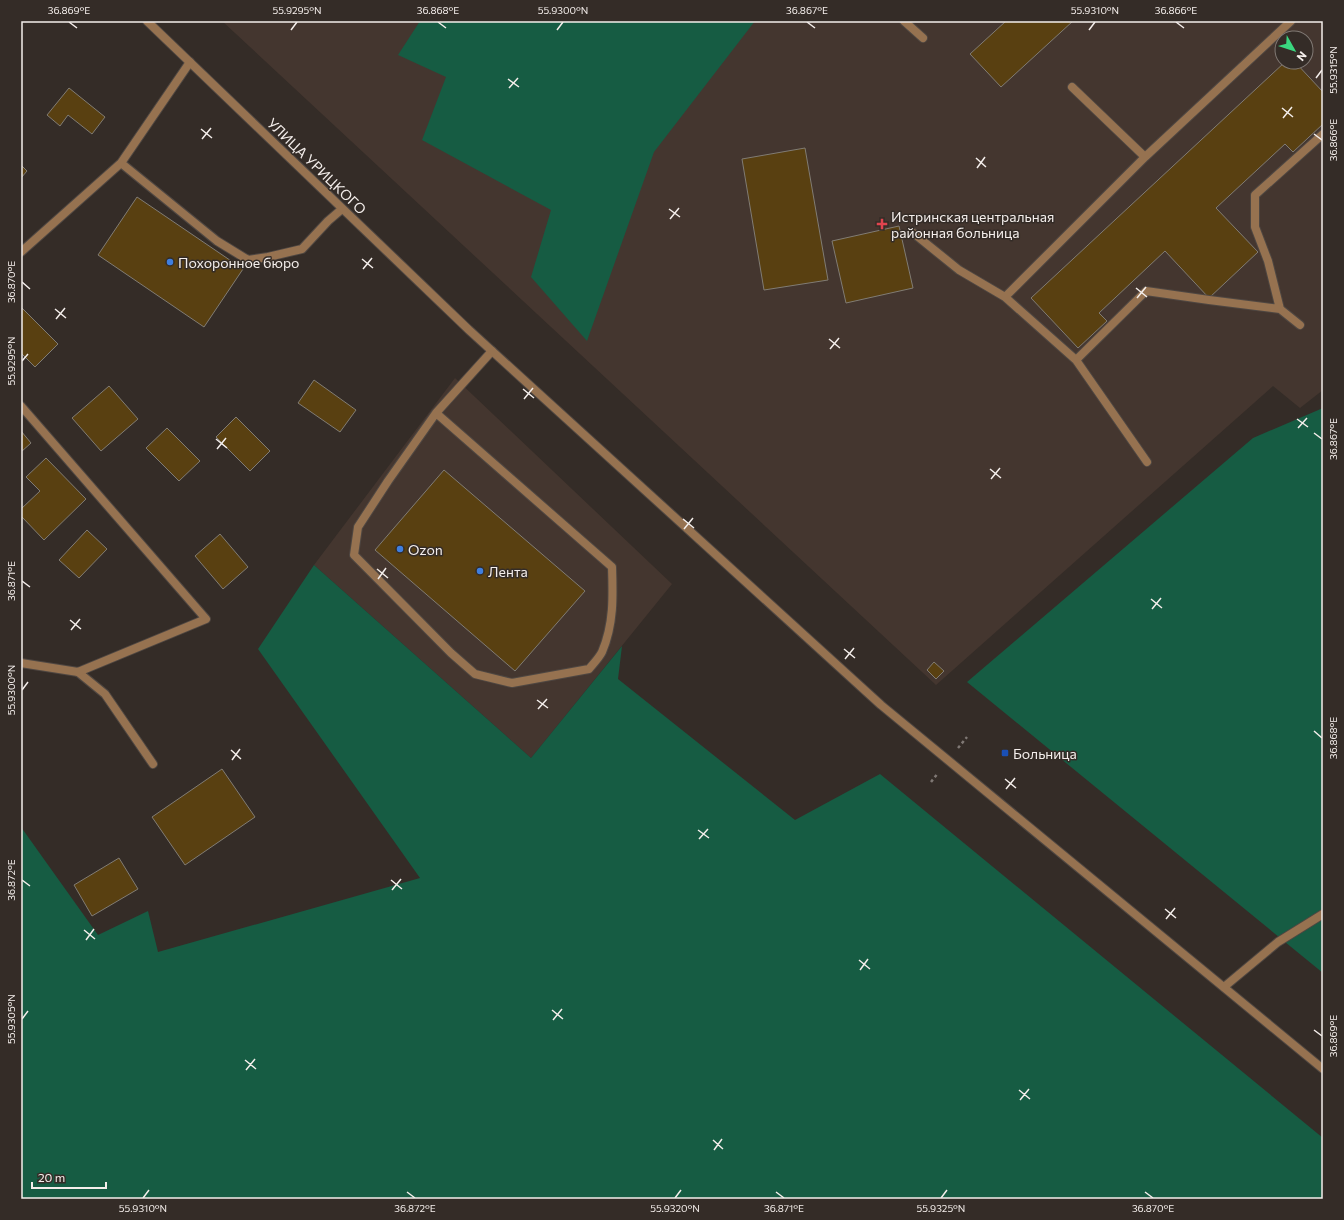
<svg xmlns="http://www.w3.org/2000/svg" width="1344" height="1220" viewBox="0 0 1344 1220" font-family="Commissioner,sans-serif">
<rect width="100%" height="100%" fill="#342c27"/>
<!-- built -->
<path fill="#44362f" fill-rule="evenodd" d="M 222,21 L 1323,21 L 1323,390 L 1300,408 L 1273,386 L 936,685 ZM 1282,38 L 1306,38 L 1306,62 L 1282,62 Z
M 455,378 L 672,584 L 531,758 L 314,565 Z"/>
<!-- green -->
<path fill="#165c43" d="M 420,21 L 755,21 L 654,152 L 587,341 L 531,277 L 551,210 L 422,140 L 446,77 L 398,55 Z
M 1323,408 L 1323,973 L 967,682 L 1253,438 Z
M 314,565 L 531,758 L 622,646 L 618,679 L 795,820 L 880,774 L 1323,1138 L 1323,1199 L 21,1199 L 21,827 L 98,935 L 148,911 L 158,952 L 420,878 L 258,649 Z"/>
<!-- building -->
<path fill="#594011" stroke="#817c74" d="M 1006,21 L 1073,21 L 1001,87 L 970,54 Z
M 1285,62 L 1295,62 L 1323,92 L 1323,124 L 1293,152 L 1285,144 L 1216,208 L 1258,252 L 1209,298 L 1165,251 L 1099,313 L 1107,321 L 1078,348 L 1031,298 Z
M 69,88 L 105,117 L 92,134 L 68,115 L 60,126 L 47,115 Z
M 805,148 L 828,280 L 764,290 L 742,159 Z
M 21,165 L 27,171 L 21,178 Z
M 137,197 L 243,269 L 204,327 L 98,255 Z
M 899,226 L 913,288 L 846,303 L 832,241 Z
M 21,307 L 58,344 L 35,367 L 21,353 Z
M 314,380 L 356,410 L 340,432 L 298,403 Z
M 109,386 L 138,419 L 101,451 L 72,418 Z
M 236,417 L 270,451 L 250,471 L 216,437 Z
M 167,428 L 200,461 L 179,481 L 146,448 Z
M 21,431 L 31,443 L 21,452 Z
M 46,458 L 86,499 L 44,540 L 21,516 L 21,509 L 40,491 L 26,477 Z
M 444,470 L 585,591 L 515,671 L 375,550 Z
M 87,530 L 107,549 L 79,578 L 59,560 Z
M 220,534 L 248,567 L 223,589 L 195,556 Z
M 934,662 L 944,671 L 936,679 L 927,670 Z
M 222,769 L 255,817 L 185,865 L 152,817 Z
M 119,858 L 138,889 L 92,916 L 74,885 Z"/>
<g fill="none" stroke-linecap="round" stroke-linejoin="round">
<defs>
<path id="service" d="M 1072,87 L 1145,157
M 912,232 L 959,270 L 1005,297 L 1076,360 L 1147,462
M 1005,297 L 1145,157 L 1291,21
M 1300,325 L 1280,309 L 1268,261 L 1255,227 L 1255,195 L 1323,134
M 1076,360 L 1146,291 L 1209,300 L 1280,309
M 436,413 L 612,567 C 613,596 614,624 602,652 C 599,658 593,664 589,669 L 512,683 L 475,674 L 451,653 L 354,555 L 358,527 L 388,481 L 436,413 L 492,351
M 78,672 L 105,694 L 153,764
M 1224,987 L 1278,942 L 1323,914"/>
<path id="pedestrian" d="M 904,21 L 923,38"/>
<path id="minor" d="M 121,163 L 217,241 L 248,260 L 268,257 L 302,249 L 328,221 L 342,209
M 21,252 L 121,163 L 190,62
M 21,406 L 206,619 L 78,672 L 21,663"/>
<path id="tertiary" d="M 147,21 L 469,330 L 881,705 L 1323,1069"/>
</defs>
<!-- service casing -->
<use href="#service" stroke="#4f4742" stroke-width="10"/>
<!-- pedestrian casing -->
<use href="#pedestrian" stroke="#4f4742" stroke-width="10"/>
<!-- minor casing -->
<use href="#minor" stroke="#4f4742" stroke-width="10"/>
<!-- tertiary casing -->
<use href="#tertiary" stroke="#4f4742" stroke-width="10"/>
<!-- path -->
<path stroke="#7f7874" stroke-width="2.5" stroke-dasharray="3 3" stroke-linecap="butt" d="M 958,748 L 967,737
M 931,782 L 938,773"/>
<!-- service -->
<use href="#service" stroke="#967250" stroke-width="8"/>
<!-- pedestrian -->
<use href="#pedestrian" stroke="#967250" stroke-width="8"/>
<!-- minor -->
<use href="#minor" stroke="#967250" stroke-width="8"/>
<!-- tertiary -->
<use href="#tertiary" stroke="#967250" stroke-width="8"/>
</g>
<!-- ticks -->
<path fill="none" stroke="#f4eeeb" stroke-width="1.5" d="M 69,22 L 77,28M 438,22 L 446,28M 807,22 L 815,28M 1176,22 L 1184,28M 291,30 L 297,22M 557,30 L 563,22M 1089,30 L 1095,22M 1316,78 L 1322,70M 508,79 L 519,87M 509,88 L 518,78M 1282,108 L 1293,117M 1283,118 L 1292,107M 201,129 L 212,138M 1314,134 L 1322,140M 202,139 L 211,128M 976,158 L 986,167M 977,168 L 985,157M 669,209 L 680,217M 670,219 L 679,208M 362,259 L 373,268M 363,269 L 372,258M 22,282 L 30,289M 1136,288 L 1147,297M 1137,298 L 1146,287M 55,309 L 66,318M 56,319 L 65,308M 829,339 L 840,348M 830,349 L 839,338M 22,361 L 28,354M 523,389 L 534,398M 524,399 L 533,388M 1297,419 L 1308,427M 1298,428 L 1307,418M 1314,433 L 1322,439M 216,439 L 227,448M 217,449 L 226,438M 990,469 L 1001,478M 991,479 L 1000,468M 683,519 L 694,528M 684,529 L 693,518M 377,569 L 388,578M 378,579 L 386,568M 22,581 L 30,587M 1151,599 L 1162,608M 1152,609 L 1161,598M 70,620 L 81,629M 71,630 L 80,619M 844,649 L 855,658M 845,659 L 854,648M 22,690 L 28,682M 537,700 L 548,708M 538,709 L 547,699M 1314,731 L 1322,738M 231,750 L 241,759M 232,760 L 240,749M 1005,779 L 1016,788M 1006,789 L 1015,778M 698,830 L 709,838M 699,839 L 708,829M 22,880 L 30,886M 391,880 L 402,889M 392,890 L 401,879M 1165,909 L 1176,918M 1166,919 L 1175,908M 84,930 L 95,939M 86,940 L 94,929M 859,960 L 870,969M 860,970 L 868,959M 552,1010 L 563,1019M 22,1019 L 28,1011M 553,1020 L 562,1009M 1314,1030 L 1322,1036M 245,1060 L 256,1069M 246,1070 L 255,1059M 1019,1090 L 1030,1099M 1020,1100 L 1029,1089M 713,1140 L 723,1149M 714,1150 L 722,1139M 407,1192 L 415,1198M 776,1192 L 784,1198M 1145,1192 L 1153,1198M 143,1198 L 149,1190M 675,1198 L 681,1190M 941,1198 L 947,1190"/>
<!-- markers -->
<path fill="#e0444e" stroke="#342c27" stroke-width="1.5" d="M880 218h4v4h4v4h-4v4h-4v-4h-4v-4h4z"/>
<g fill="#3f7fe0" stroke="#342c27" stroke-width="1.5">
<circle cx="170" cy="262" r="4"/>
<circle cx="400" cy="549" r="4"/>
<circle cx="480" cy="571" r="4"/>
</g>
<rect fill="#1a4fb4" stroke="#342c27" stroke-width="1.5" x="1001" y="749" width="8" height="8" rx="2"/>
<g text-anchor="middle" dominant-baseline="central" stroke-width="3" stroke-linejoin="round" paint-order="stroke">
<!-- street labels -->
<g font-size="14" fill="#f4eeeb" stroke="#342c27">
<text transform="translate(317 166) rotate(44)">УЛИЦА УРИЦКОГО</text>
</g>
<!-- poi labels -->
<g font-size="14" fill="#f4eeeb" stroke="#342c27" text-anchor="start">
<text x="891" y="216">Истринская центральная<tspan x="891" dy="16">районная больница</tspan></text>
<text x="178" y="262">Похоронное бюро</text>
<text x="408" y="549">Ozon</text>
<text x="488" y="571">Лента</text>
<text x="1013" y="753">Больница</text>
</g>
</g>
<!-- border -->
<rect width="1344" height="1220" fill="none" stroke="#342c27" stroke-width="44"/>
<!-- north arrow -->
<g transform="translate(1294 50) rotate(129)"><circle r="19" fill="#342c27" stroke="#817a75"/>
<path d="M0-3L7 15L0 10L-7 15Z" fill="#3ad77f"/>
<text y="-6" font-size="11" font-weight="bold" text-anchor="middle" fill="#f4eeeb">N</text>
</g>
<!-- scale -->
<path d="M32 1182v6h74v-6" fill="none" stroke="#f4eeeb" stroke-width="2"/>
<text x="38" y="1182" font-size="12" fill="#f4eeeb" stroke="#342c27" stroke-width="3" paint-order="stroke">20 m</text>
<rect x="22" y="22" width="1300" height="1176" fill="none" stroke="#f4eeeb" stroke-width="1.5"/>
<g font-size="10" text-anchor="middle" fill="#f4eeeb">
<text x="69" y="14">36.869°E</text>
<text x="297" y="14">55.9295°N</text>
<text x="438" y="14">36.868°E</text>
<text x="563" y="14">55.9300°N</text>
<text x="807" y="14">36.867°E</text>
<text x="1095" y="14">55.9310°N</text>
<text x="1176" y="14">36.866°E</text>
<text transform="translate(1333 70) rotate(-90)" y="4">55.9315°N</text>
<text transform="translate(1333 140) rotate(-90)" y="4">36.866°E</text>
<text transform="translate(11 282) rotate(-90)" y="4">36.870°E</text>
<text transform="translate(11 361) rotate(-90)" y="4">55.9295°N</text>
<text transform="translate(1333 439) rotate(-90)" y="4">36.867°E</text>
<text transform="translate(11 581) rotate(-90)" y="4">36.871°E</text>
<text transform="translate(11 690) rotate(-90)" y="4">55.9300°N</text>
<text transform="translate(1333 738) rotate(-90)" y="4">36.868°E</text>
<text transform="translate(11 880) rotate(-90)" y="4">36.872°E</text>
<text transform="translate(11 1019) rotate(-90)" y="4">55.9305°N</text>
<text transform="translate(1333 1036) rotate(-90)" y="4">36.869°E</text>
<text x="143" y="1212">55.9310°N</text>
<text x="415" y="1212">36.872°E</text>
<text x="675" y="1212">55.9320°N</text>
<text x="784" y="1212">36.871°E</text>
<text x="941" y="1212">55.9325°N</text>
<text x="1153" y="1212">36.870°E</text>
</g>
</svg>
